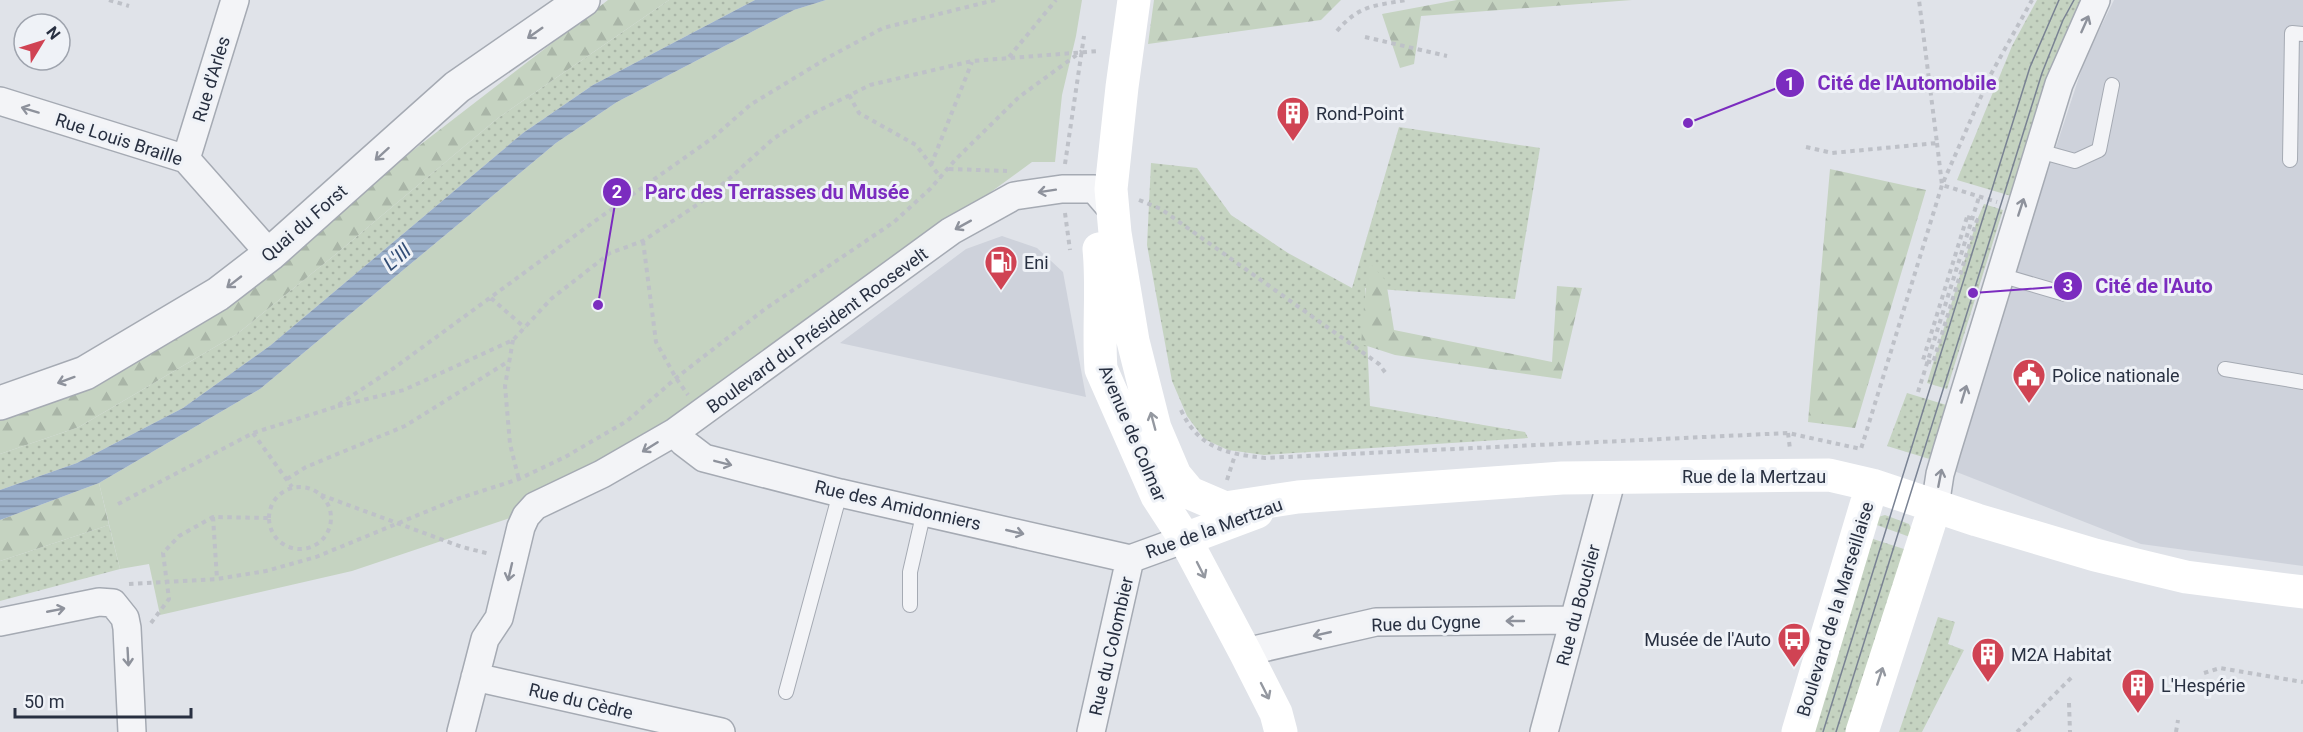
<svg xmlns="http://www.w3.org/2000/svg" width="2303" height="732" viewBox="0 0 2303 732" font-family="Roboto,sans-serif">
<defs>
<pattern id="grass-dots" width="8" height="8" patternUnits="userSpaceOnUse" patternTransform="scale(1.5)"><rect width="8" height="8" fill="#c5d3c1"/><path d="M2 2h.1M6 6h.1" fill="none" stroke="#a9b5a7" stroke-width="1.8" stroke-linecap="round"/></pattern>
<pattern id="forest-firs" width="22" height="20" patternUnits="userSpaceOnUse" patternTransform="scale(1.5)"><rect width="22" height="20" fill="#c5d3c1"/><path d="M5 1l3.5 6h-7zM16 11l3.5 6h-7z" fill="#a9b5a7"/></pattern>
<pattern id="water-rules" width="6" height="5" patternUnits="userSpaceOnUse" patternTransform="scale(1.5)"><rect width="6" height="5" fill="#9aafca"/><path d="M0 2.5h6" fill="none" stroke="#7e8fa6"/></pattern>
</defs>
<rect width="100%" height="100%" fill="#e0e3e9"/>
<!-- built -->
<path fill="#ced2db" d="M 2114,0 L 2303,0 L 2303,566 L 2141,544 L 1954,471 L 2030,226 L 2085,59 Z
M 1002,236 L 1037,248 L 1063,272 L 1086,397 L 840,343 L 966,249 Z"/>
<!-- grass -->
<path fill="url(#grass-dots)" d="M 669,0 L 755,0 L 593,85 L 523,133 L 271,345 L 183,408 L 77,463 L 0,490 L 0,454 L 79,427 L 237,334 L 336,254 L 498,118 Z
M 2037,0 L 2089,0 L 2018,198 L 1957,180 L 2012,46 Z
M 1399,127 L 1540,148 L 1515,299 L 1365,288 L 1370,406 L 1525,432 L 1528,438 L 1264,455 L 1228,450 L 1204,439 L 1187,416 L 1172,381 L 1147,245 L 1151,163 L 1197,168 L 1231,215 L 1288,253 L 1352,288 Z
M 1984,204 L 2003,210 L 1947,389 L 1927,383 L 1977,220 Z
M 1907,393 L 1953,407 L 1936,461 L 1887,446 Z
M 1885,515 L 1909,524 L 1912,531 L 1910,537 L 1874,524 L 1878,517 Z
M 109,525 L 120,569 L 0,601 L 0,561 Z
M 1870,538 L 1907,550 L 1850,732 L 1809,732 Z
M 1938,617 L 1955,622 L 1948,644 L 1964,650 L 1922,732 L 1899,732 Z"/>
<!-- forest -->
<path fill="url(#forest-firs)" d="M 608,0 L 669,0 L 498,118 L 336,254 L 237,334 L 79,427 L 0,454 L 0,418 L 372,182 Z
M 1154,0 L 1341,0 L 1321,20 L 1148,44 Z
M 1457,0 L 1632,0 L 1421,16 L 1414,64 L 1400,68 L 1382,14 Z
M 1830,169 L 1926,190 L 1855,428 L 1808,422 Z
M 1368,261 L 1386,281 L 1394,330 L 1552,362 L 1557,286 L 1582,288 L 1561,379 L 1395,355 L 1361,344 Z
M 99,483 L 109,525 L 0,561 L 0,520 Z"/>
<!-- park -->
<path fill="#c5d3c1" d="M 826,0 L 1082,0 L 1076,36 L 1062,95 L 1055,162 L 1032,162 L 681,418 L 598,465 L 517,504 L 510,518 L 352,571 L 160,615 L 149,564 L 120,569 L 99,483 L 260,389 L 556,143 L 617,102 L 794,10 Z"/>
<!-- water -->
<path fill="url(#water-rules)" d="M 755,0 L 826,0 L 794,10 L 617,102 L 556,143 L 260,389 L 99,483 L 0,520 L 0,490 L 77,463 L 183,408 L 271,345 L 523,133 L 593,85 Z"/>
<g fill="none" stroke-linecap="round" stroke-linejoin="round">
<defs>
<path id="service" d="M 2039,151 L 2075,161 L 2099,150 L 2112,85
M 2290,160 L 2292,33 L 2303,34
M 2000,275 L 2065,294
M 2225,369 L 2303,382
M 910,605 L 910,572 L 924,511
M 786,692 L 840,493"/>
<path id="minor" d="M 0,101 L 186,159 L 270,254
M 186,159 L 235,0
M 675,432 L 683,442 L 704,458 L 840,493 L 1130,559
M 1935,506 L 1940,474 L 1947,450 L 2059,84 L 2096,0
M 1130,559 L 1185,539
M 0,622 L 99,602 L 113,603 L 125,618 L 127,628 L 132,732
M 1245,652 L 1376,622 L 1574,620
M 475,677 L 721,732
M 461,732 L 485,639 L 499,618 L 521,527 L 526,516 L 535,506 L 602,474 L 675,432 L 951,231 L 1014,196 L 1062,189 L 1094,189 L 1113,211
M 1091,732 L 1130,559
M 1544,732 L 1612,478"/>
<path id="tertiary" d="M 0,403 L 85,373 L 218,294 L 270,254 L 457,87 L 583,0"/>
</defs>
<!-- service casing -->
<use href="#service" stroke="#a5aab3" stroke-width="16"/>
<!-- minor casing -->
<use href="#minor" stroke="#a5aab3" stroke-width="30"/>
<!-- tertiary casing -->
<use href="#tertiary" stroke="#a5aab3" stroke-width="36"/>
<!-- path -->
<path stroke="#bec1c8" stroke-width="4" stroke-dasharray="4.5 4.5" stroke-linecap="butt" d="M 109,0 L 129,6
M 1337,31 C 1359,5 1374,6 1406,0
M 1365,37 L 1447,56
M 1009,57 L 1056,0
M 849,95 L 859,113 L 916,145 L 941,178
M 1937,143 L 1942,185 L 1997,202
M 1806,147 L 1832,153 L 1937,143 L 1919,0
M 1065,164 L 1084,36
M 931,165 L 972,62
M 949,169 L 1007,171
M 1139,200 L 1161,209 L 1379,364 L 1387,375
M 1065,213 L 1070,250
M 1967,217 L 1977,220 L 1933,363 L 1923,360 Z
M 643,241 L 656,342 L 676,378 L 688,395
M 491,298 L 525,328
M 513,340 L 505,386 L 510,444 L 519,480
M 1918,392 L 1979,197
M 338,406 L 404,390 L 513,340 L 551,299 L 610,253 L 643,241 L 698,204 L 730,178 L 773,139 L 810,115 L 870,85 L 972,61 L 1099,51
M 1181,410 C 1198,448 1227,454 1265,458 L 1788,433 L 1861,449 L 1942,185 L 1991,74 L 2032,0
M 253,433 L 292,487
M 1788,433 L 1790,449
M 287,479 L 306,467 L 405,426 L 509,361
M 1227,480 L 1235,455
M269 518a31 31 0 1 1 62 0a31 31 0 1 1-62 0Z
M 321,495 L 462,547 L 490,554
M 118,504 L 253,433 L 335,407 L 394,368 L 595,221 L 714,137 L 750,105 L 829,57 L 883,28 L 995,0
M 213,517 L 217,579
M 129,584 L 217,579 L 266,571 L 316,557 L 457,499 L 519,479 L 565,457 L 627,421 L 676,378 L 765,309 L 894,222 L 930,189 L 956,159 L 1019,97 L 1082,51
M 151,623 L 169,599 L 163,553 L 179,536 L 213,517 L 268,518
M 2204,673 L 2220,668 L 2303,682
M 2069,703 L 2070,732
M 2017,732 L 2072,677
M 2176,732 L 2178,720"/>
<!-- service -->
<use href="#service" stroke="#f3f4f7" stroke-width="14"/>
<!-- minor -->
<use href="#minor" stroke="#f3f4f7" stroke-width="27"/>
<!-- tertiary -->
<use href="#tertiary" stroke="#f3f4f7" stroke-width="33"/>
<!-- secondary -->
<path stroke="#fff" stroke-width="33" d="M 1134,0 L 1122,87 L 1111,189 L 1115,233 L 1133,341 L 1155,428 L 1175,475 L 1190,493 L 1225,508 L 1298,497 L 1562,478 L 1829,475 L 1872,485 L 1977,520 L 2095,555 L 2186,577 L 2303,592
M 1099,249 C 1103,289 1098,329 1101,369 L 1157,496 L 1185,539 L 1245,652 L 1276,713 L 1281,732
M 1185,539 L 1257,512
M 1798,732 L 1872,485
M 1862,732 L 1935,506"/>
<!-- tram -->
<path stroke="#798293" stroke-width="1.5" d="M 1823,732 L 2030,67 L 2059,0
M 1836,732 L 2042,73 L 2063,20 L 2074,0"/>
</g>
<!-- one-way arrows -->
<defs><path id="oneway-shaft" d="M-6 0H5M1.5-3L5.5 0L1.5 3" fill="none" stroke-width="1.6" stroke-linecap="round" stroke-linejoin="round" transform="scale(1.5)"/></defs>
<g stroke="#8e929c">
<use href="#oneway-shaft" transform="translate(2085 24) rotate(-66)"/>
<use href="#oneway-shaft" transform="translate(535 33) rotate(145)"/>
<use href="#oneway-shaft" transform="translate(30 110) rotate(-163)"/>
<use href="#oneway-shaft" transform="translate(382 154) rotate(138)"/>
<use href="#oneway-shaft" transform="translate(1047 191) rotate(171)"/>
<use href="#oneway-shaft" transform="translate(2021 207) rotate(-72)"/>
<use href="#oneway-shaft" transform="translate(963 225) rotate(151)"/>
<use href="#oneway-shaft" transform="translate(234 282) rotate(142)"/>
<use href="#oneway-shaft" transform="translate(66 380) rotate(160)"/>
<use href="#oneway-shaft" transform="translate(1964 394) rotate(-73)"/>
<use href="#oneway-shaft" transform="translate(650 447) rotate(148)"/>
<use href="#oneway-shaft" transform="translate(723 463) rotate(14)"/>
<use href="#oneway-shaft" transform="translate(1940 478) rotate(-79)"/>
<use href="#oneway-shaft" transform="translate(1015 532) rotate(13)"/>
<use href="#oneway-shaft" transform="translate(510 572) rotate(103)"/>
<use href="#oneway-shaft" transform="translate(56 610) rotate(-11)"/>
<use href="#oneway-shaft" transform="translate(1515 621) rotate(180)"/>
<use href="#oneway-shaft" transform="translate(1322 634) rotate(167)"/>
<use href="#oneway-shaft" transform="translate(128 657) rotate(87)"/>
</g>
<g stroke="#9498a0">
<use href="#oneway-shaft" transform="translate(1153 421) rotate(-105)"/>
<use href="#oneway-shaft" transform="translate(1201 570) rotate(63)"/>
<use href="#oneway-shaft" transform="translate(1880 676) rotate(-72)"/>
<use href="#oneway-shaft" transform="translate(1265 691) rotate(63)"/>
</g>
<!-- icons -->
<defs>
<symbol id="building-pin" viewBox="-11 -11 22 30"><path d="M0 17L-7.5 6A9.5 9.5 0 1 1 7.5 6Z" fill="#d04353" stroke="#eff2f7"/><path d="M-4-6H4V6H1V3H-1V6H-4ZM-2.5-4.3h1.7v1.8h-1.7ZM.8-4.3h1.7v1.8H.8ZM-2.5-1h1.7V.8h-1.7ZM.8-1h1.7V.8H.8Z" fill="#fff"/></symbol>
<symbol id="fuel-pin" viewBox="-11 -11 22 30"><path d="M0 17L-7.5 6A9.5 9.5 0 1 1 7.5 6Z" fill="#d04353" stroke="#eff2f7"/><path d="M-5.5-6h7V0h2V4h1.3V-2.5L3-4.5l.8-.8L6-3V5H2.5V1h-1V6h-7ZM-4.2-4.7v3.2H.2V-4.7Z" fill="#fff"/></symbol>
<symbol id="civic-pin" viewBox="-11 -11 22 30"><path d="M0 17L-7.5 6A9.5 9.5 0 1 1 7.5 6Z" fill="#d04353" stroke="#eff2f7"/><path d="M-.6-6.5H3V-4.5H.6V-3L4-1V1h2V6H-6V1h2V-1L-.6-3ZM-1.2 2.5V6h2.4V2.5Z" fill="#fff"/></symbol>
<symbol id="bus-pin" viewBox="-11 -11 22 30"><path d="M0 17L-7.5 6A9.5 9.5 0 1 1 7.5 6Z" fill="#d04353" stroke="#eff2f7"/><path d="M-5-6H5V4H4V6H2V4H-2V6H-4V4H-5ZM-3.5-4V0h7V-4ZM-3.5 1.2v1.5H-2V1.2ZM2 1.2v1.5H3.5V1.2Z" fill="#fff"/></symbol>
</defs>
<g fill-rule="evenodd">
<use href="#building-pin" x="1274" y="94" width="38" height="52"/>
<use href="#fuel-pin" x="982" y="243" width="38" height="52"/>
<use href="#civic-pin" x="2010" y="356" width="38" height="52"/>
<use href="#bus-pin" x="1775" y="620" width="38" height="52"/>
<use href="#building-pin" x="1969" y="635" width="38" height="52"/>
<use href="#building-pin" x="2119" y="666" width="38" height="52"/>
</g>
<g text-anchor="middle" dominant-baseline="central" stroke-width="6" stroke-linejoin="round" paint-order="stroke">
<!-- street labels -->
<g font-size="18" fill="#283041" stroke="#eff2f7">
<text transform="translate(211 79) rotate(-73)">Rue d'Arles</text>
<text transform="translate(119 139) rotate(18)">Rue Louis Braille</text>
<text transform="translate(304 223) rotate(-41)">Quai du Forst</text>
<text transform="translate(817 330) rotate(-36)">Boulevard du Président Roosevelt</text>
<text transform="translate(1133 433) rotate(67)">Avenue de Colmar</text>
<text x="1754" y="476">Rue de la Mertzau</text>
<text transform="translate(898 505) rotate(13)">Rue des Amidonniers</text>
<text transform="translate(1214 528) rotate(-20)">Rue de la Mertzau</text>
<text transform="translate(1578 605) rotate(-75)">Rue du Bouclier</text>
<text transform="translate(1835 609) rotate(-73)">Boulevard de la Marseillaise</text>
<text transform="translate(1426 623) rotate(-2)">Rue du Cygne</text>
<text transform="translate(1111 646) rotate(-77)">Rue du Colombier</text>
<text transform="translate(581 701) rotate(13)">Rue du Cèdre</text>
</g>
<!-- poi labels -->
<g font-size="18" fill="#283041" stroke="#eff2f7" text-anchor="start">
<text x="1316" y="113">Rond-Point</text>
<text x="1024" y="262">Eni</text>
<text x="2052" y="375">Police nationale</text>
<text x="1771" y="639" text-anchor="end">Musée de l'Auto</text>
<text x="2011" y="654">M2A Habitat</text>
<text x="2161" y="685">L'Hespérie</text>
</g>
<!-- water labels -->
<g font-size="20" font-style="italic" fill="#324d75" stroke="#eff2f7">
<text transform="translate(397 257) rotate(-40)">L'Ill</text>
</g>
</g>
<!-- callouts -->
<path fill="none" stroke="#7b2cbf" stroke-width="2" d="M1688 123L1790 83M598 305L617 192M1973 293L2068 286"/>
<g fill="#7b2cbf" stroke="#eff2f7" stroke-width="2">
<circle cx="1688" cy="123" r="6"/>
<circle cx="598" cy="305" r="6"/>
<circle cx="1973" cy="293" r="6"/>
<circle cx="1790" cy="83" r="15"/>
<circle cx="617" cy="192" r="15"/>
<circle cx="2068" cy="286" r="15"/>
</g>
<g font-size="18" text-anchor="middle" font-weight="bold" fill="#fff">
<text x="1790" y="90">1</text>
<text x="617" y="198">2</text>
<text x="2068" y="292">3</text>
</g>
<g font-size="20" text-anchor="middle" font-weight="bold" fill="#7b2cbf" stroke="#eff2f7" stroke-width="6" stroke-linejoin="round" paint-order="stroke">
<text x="1907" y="90">Cité de l'Automobile</text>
<text x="777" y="199">Parc des Terrasses du Musée</text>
<text x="2154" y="293">Cité de l'Auto</text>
</g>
<!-- north arrow -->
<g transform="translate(42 42) rotate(52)"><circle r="28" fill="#eff2f7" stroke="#9fa4ae" stroke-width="1.5"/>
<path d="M0-4.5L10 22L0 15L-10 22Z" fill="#d04353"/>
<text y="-9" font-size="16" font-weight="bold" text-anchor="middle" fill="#283041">N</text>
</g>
<!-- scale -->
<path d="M15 708v9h176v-9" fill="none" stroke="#283041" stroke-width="3"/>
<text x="24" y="708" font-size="18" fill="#283041" stroke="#eff2f7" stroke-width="4.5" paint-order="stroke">50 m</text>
</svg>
